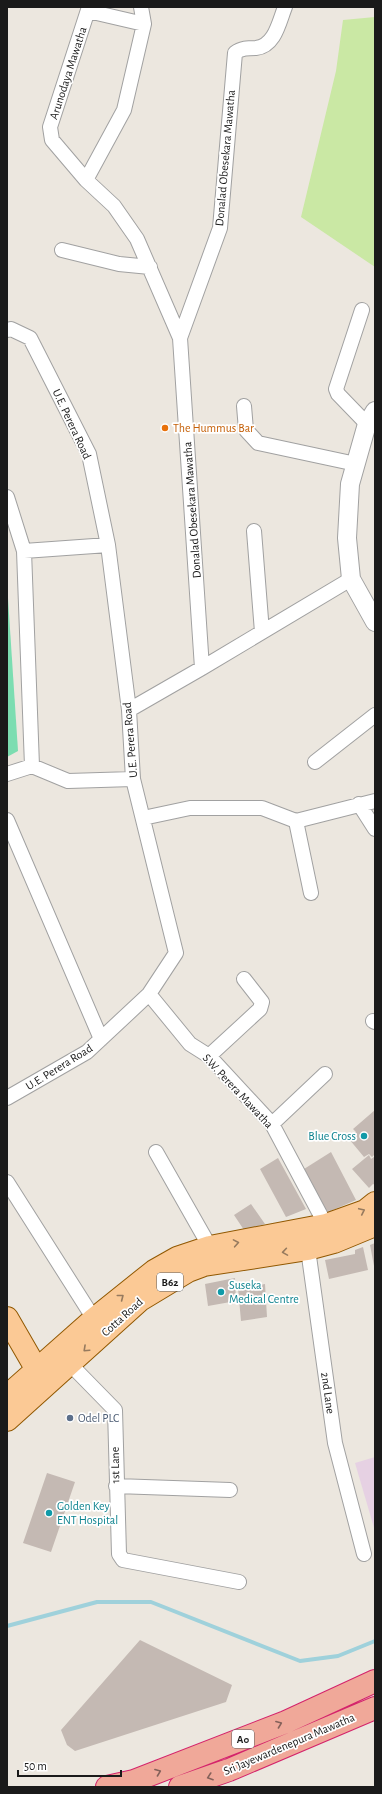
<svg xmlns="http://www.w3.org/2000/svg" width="382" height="1794" viewBox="0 0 382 1794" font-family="'Alegreya Sans',sans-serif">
<rect width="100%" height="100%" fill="#ece7df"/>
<!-- industrial -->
<path fill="#e6d1e3" d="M 375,1457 L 375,1531 L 355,1463 Z"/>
<!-- grass -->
<path fill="#cae8a4" d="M 375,17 L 375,267 L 301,217 L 336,71 L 343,20 Z"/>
<!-- pitch -->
<path fill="#7cddb1" d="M 7,583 L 18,751 L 7,757 Z"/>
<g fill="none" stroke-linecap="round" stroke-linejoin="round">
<!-- stream -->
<path stroke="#9fd1db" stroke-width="4" d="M 7,1626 L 97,1602 L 151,1602 L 300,1661 L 338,1656 L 375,1641"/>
</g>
<!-- building -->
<path fill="#c4b9b3" d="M 375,1110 L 375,1154 L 372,1157 L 369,1154 L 364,1157 L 349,1139 L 356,1132 L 353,1129 Z
M 331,1152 L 356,1200 L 326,1213 L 304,1169 Z
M 369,1155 L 371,1159 L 374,1157 L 375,1158 L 375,1185 L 373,1184 L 369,1188 L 352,1169 Z
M 278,1158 L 306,1209 L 286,1217 L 260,1169 Z
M 251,1204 L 265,1224 L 244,1230 L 234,1215 Z
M 375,1243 L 375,1266 L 374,1266 L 370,1245 Z
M 363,1247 L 368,1270 L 329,1279 L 325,1260 L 355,1254 L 355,1250 Z
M 235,1278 L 236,1301 L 208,1306 L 205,1284 Z
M 265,1284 L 267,1317 L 241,1321 L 238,1288 Z
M 47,1473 L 75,1482 L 51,1552 L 23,1543 Z
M 140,1640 L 232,1685 L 226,1702 L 75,1751 L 67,1745 L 61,1730 Z"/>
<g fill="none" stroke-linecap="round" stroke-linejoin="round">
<defs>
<path id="minor" d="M 89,7 L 50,127 L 52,140 L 86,180 L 114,206 L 137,239 L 180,338
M 88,11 L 144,24
M 86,180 L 124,110 L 144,24 L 141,7
M 62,250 L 119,264 L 150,267
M 362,310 L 336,389 L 338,394 L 367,424
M 7,330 L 11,329 L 30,338 L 89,454 L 108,545 L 129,710 L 133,779 L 176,953 L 149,994 L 87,1052 L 7,1098
M 244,406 L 246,430 L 258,443 L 356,464
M 7,497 L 24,551 L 32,766
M 254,531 L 262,632
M 24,551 L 108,545
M 202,668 L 180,338 L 220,228 L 235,53 C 241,48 248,48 256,48 C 275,46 279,22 285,7
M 129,710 L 202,668 L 351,579
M 315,762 L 375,715
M 7,774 L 32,766 L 68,781 L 133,779
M 359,804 L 375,829
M 143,818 L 190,808 L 262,808 L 296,821 L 375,801
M 7,820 L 101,1039
M 296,821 L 311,893
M 149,994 L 190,1044 L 209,1056 L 272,1124 L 329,1231
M 373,1021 L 375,1022
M 209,1056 L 260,1009 L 262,1002 L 244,979
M 272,1124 L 325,1074
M 156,1152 L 210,1247
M 7,1182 L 94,1319
M 307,1242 L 335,1443 L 364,1554
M 70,1364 L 115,1410 L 119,1554 L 123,1560 L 239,1582
M 116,1486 L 230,1490"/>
<path id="tertiary" d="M 375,411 L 367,424 L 350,484 L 347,538 L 351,579 L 375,622"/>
<path id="primary" d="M 7,1318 L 37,1370
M 7,1396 L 94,1319 L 154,1271 L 177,1258 L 210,1247 L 326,1225 L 365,1211 L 375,1203
M 7,1420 L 140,1300 L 188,1271 L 204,1265 L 308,1249 L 334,1242 L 375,1225"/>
<path id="trunk" d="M 107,1787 L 134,1781 L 286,1722 L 375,1681
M 180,1787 L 229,1770 L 375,1708"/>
</defs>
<!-- minor casing -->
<use href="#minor" stroke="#a1a1a1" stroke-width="16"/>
<!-- tertiary casing -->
<use href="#tertiary" stroke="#a1a1a1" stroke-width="20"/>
<!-- primary casing -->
<use href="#primary" stroke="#915800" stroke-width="24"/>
<!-- trunk casing -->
<use href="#trunk" stroke="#d4236b" stroke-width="24"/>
<!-- minor -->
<use href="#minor" stroke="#fff" stroke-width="14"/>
<!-- tertiary -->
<use href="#tertiary" stroke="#fff" stroke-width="18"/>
<!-- primary -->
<use href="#primary" stroke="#fbc995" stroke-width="22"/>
<!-- trunk -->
<use href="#trunk" stroke="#f0a899" stroke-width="22"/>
</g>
<!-- one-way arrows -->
<defs><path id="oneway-chevron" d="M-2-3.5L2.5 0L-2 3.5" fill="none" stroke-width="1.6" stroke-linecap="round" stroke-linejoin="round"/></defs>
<g stroke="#967a5e">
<use href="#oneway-chevron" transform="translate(362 1211) rotate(-25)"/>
<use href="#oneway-chevron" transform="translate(236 1243) rotate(-10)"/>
<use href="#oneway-chevron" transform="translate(285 1252) rotate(171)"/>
<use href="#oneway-chevron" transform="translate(121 1297) rotate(-38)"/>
<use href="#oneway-chevron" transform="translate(86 1349) rotate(137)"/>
</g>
<g stroke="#85615a">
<use href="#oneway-chevron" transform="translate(279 1724) rotate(-21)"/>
<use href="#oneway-chevron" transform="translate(158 1772) rotate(-21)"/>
<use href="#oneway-chevron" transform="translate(210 1777) rotate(161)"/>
</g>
<!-- markers -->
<circle fill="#e8710a" stroke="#fff" stroke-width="1.5" cx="165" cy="428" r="4"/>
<g fill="#0f9aa8" stroke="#fff" stroke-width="1.5">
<circle cx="364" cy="1136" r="4"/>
<circle cx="221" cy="1292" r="4"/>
<circle cx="49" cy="1513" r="4"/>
</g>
<circle fill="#5c6f8a" stroke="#fff" stroke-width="1.5" cx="70" cy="1418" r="4"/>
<g text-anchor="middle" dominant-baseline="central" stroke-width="3.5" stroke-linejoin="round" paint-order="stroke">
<!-- shield labels -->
<g fill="#fff" stroke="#5f5f5f" stroke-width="1">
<rect x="157" y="1273" width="26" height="18" rx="3"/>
<rect x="232" y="1730" width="22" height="18" rx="3"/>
</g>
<g font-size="11" font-weight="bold" fill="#1a1a1a">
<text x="170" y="1282">B62</text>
<text x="243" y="1739">A0</text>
</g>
<!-- street labels -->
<g font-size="12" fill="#1a1a1a" stroke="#fff">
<text transform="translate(68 73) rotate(-72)">Arunodaya Mawatha</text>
<text transform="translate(225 158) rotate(-85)">Donalad Obesekara Mawatha</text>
<text transform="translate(72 424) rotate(65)">U.E. Perera Road</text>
<text transform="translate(192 510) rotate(-94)">Donalad Obesekara Mawatha</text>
<text transform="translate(130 740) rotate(-95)">U.E. Perera Road</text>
<text transform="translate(59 1067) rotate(-32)">U.E. Perera Road</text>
<text transform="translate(238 1091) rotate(47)">S.W. Perera Mawatha</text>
<text transform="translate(122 1317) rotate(-42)">Cotta Road</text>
<text transform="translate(328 1393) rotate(82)">2nd Lane</text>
<text transform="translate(115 1465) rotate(-91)">1st Lane</text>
<text transform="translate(289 1744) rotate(-23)">Sri Jayewardenepura Mawatha</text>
</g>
<!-- food labels -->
<g font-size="12" fill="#c56008" stroke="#fff" text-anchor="start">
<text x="173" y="428">The Hummus Bar</text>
</g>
<!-- culture labels -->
<g font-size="12" fill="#0d838f" stroke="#fff" text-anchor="start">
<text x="356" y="1136" text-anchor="end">Blue Cross</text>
<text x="229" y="1285">Suseka<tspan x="229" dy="14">Medical Centre</tspan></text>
<text x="57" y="1506">Golden Key<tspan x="57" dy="14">ENT Hospital</tspan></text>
</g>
<!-- service labels -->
<g font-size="12" fill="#4e5e75" stroke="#fff" text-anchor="start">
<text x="78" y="1418">Odel PLC</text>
</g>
</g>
<!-- border -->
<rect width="382" height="1794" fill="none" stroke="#1a1a1a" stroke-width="16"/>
<!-- scale -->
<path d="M18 1770v6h103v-6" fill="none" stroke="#1a1a1a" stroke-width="2"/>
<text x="24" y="1770" font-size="12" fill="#1a1a1a" stroke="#ffffff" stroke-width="3" paint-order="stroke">50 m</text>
</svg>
